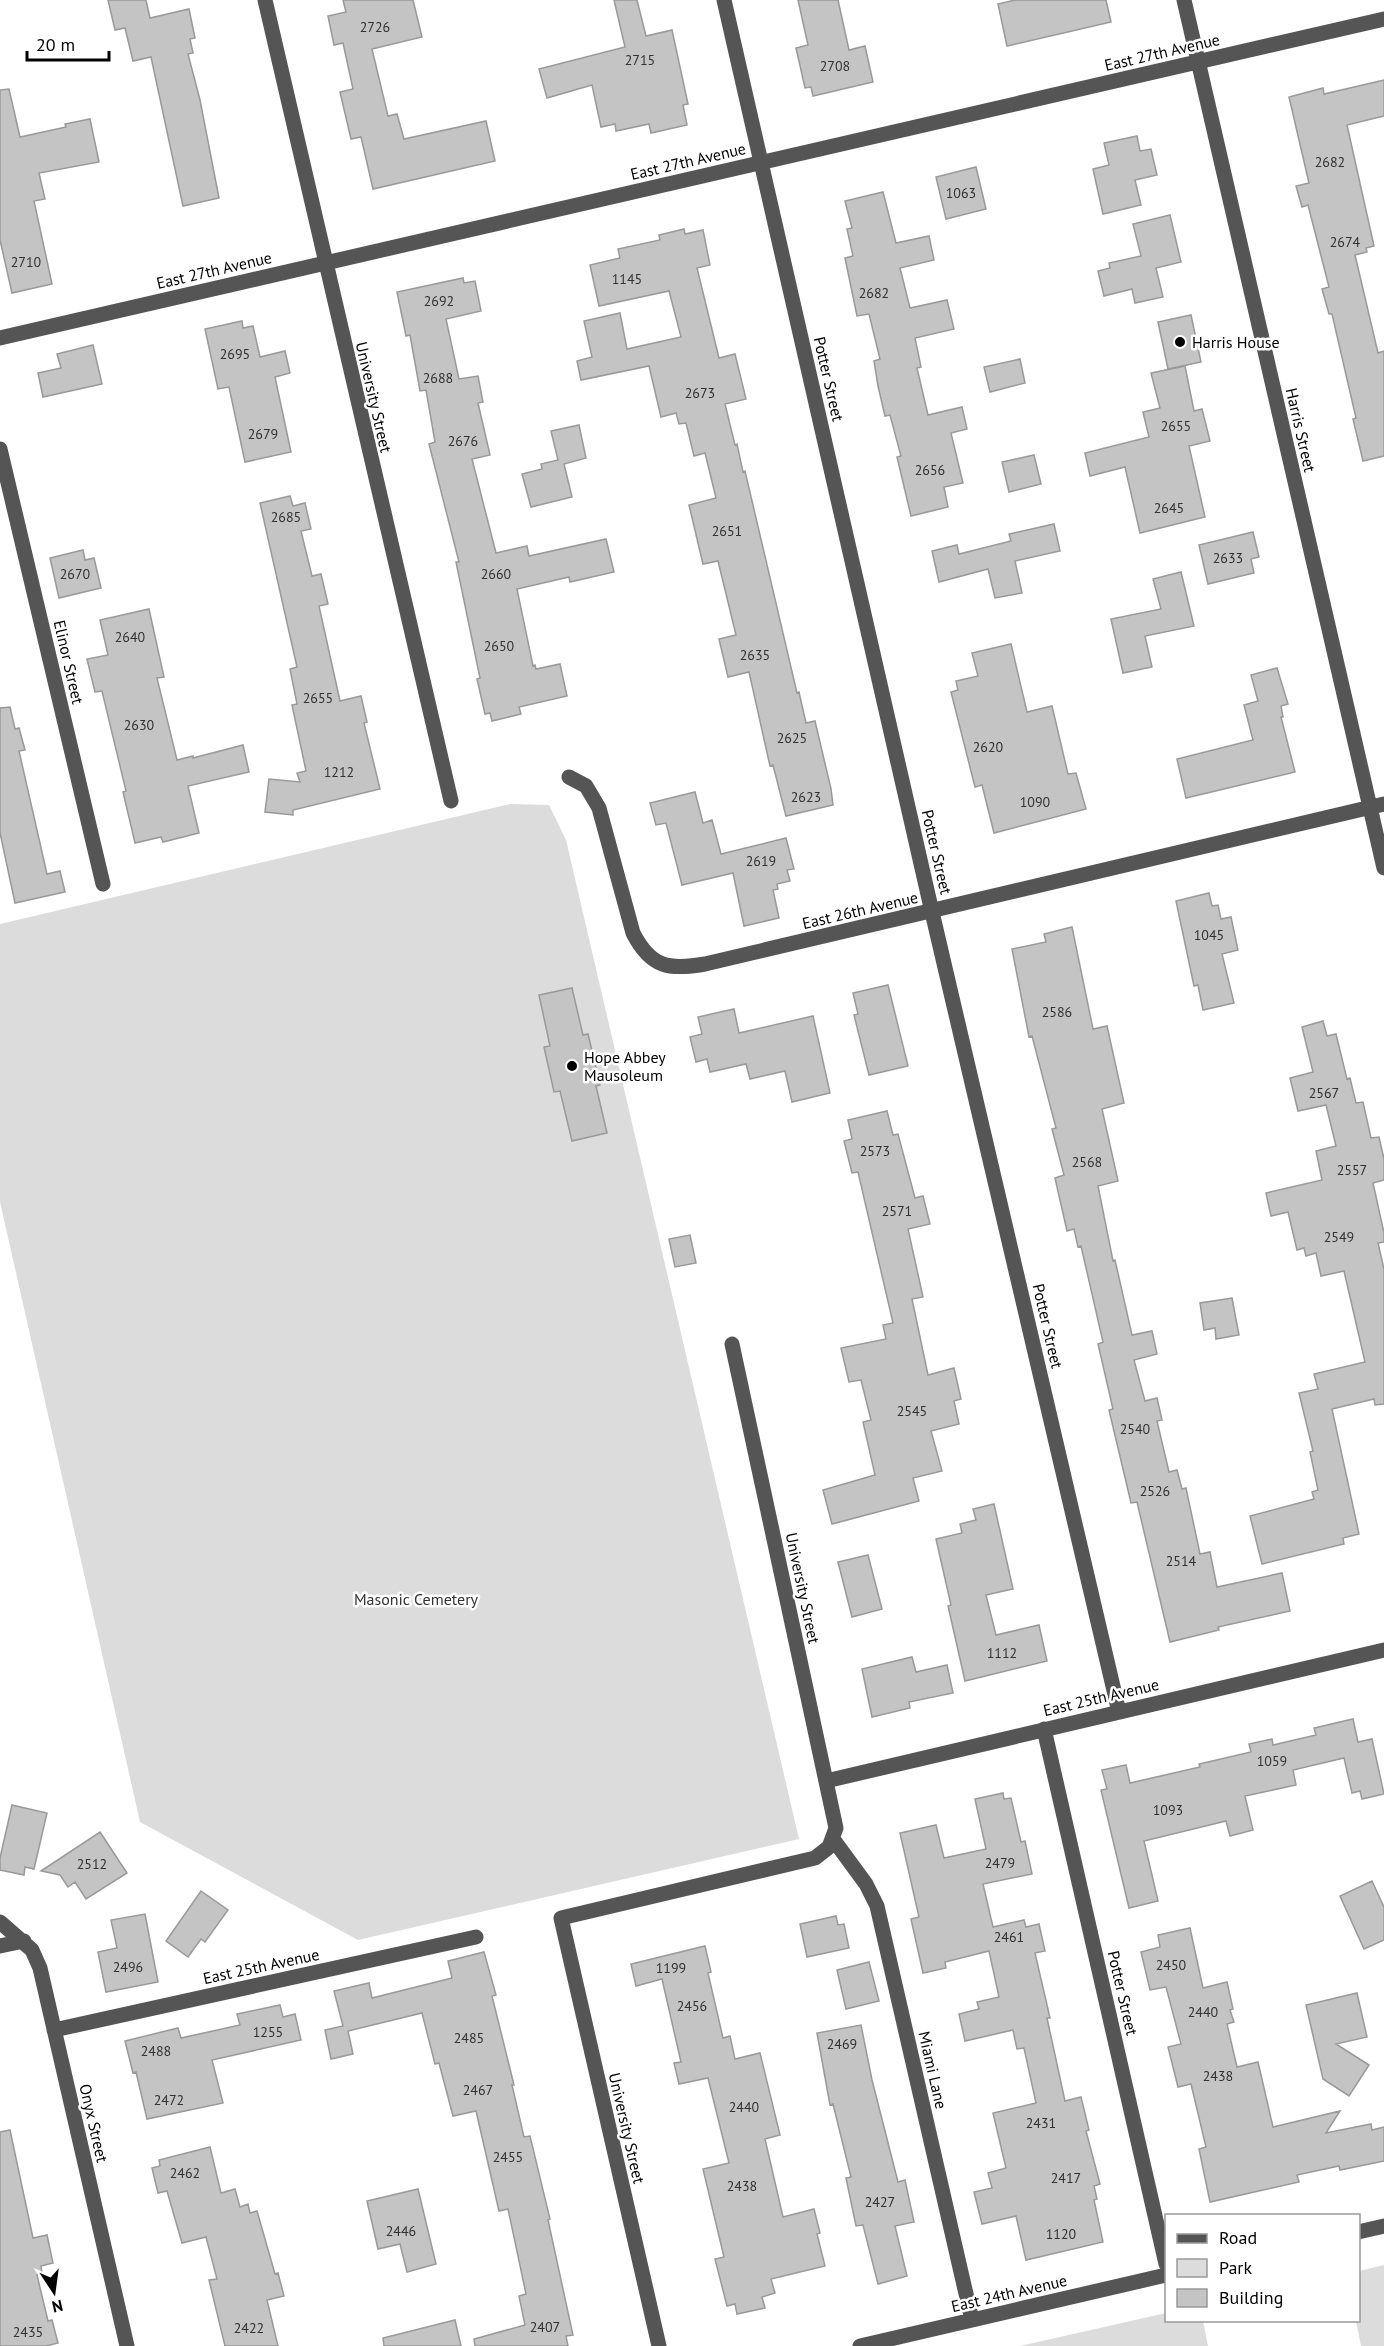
<svg xmlns="http://www.w3.org/2000/svg" width="1384" height="2346" viewBox="0 0 1384 2346" font-family="'PT Sans',sans-serif">
<rect width="100%" height="100%" fill="#fff"/>
<!-- green -->
<path fill="#dcdcdc" d="M 510,804 L 549,805 L 566,840 L 799,1839 L 358,1940 L 140,1822 L 0,1202 L 0,924 Z
M 1384,2265 L 1384,2346 L 1361,2346 L 1356,2321 L 1358,2320 L 1359,2271 Z
M 1166,2313 L 1166,2320 L 1203,2321 L 1208,2346 L 1020,2346 Z"/>
<!-- building -->
<path fill="#c4c4c4" stroke="#999" stroke-width="1.5" d="M 108,0 L 146,0 L 150,18 L 189,9 L 195,38 L 190,39 L 193,53 L 188,54 L 200,100 L 219,198 L 183,206 L 151,57 L 133,61 L 125,28 L 115,30 Z
M 343,0 L 413,0 L 422,37 L 372,49 L 388,116 L 397,114 L 404,139 L 486,121 L 495,161 L 373,189 L 361,137 L 351,139 L 340,92 L 353,89 L 343,43 L 334,45 L 328,16 L 346,12 Z
M 614,0 L 637,0 L 646,36 L 672,30 L 688,104 L 683,105 L 687,125 L 651,133 L 649,124 L 616,131 L 615,124 L 601,127 L 592,85 L 547,98 L 539,69 L 625,47 Z
M 798,0 L 838,0 L 849,50 L 865,46 L 873,82 L 813,96 L 811,87 L 805,88 L 796,48 L 808,45 Z
M 1015,0 L 1106,0 L 1111,22 L 1007,46 L 998,4 Z
M 1384,80 L 1384,116 L 1347,125 L 1374,246 L 1366,248 L 1367,252 L 1355,255 L 1378,353 L 1384,351 L 1384,456 L 1363,461 L 1353,419 L 1356,418 L 1332,314 L 1329,314 L 1322,289 L 1329,287 L 1308,205 L 1302,207 L 1296,186 L 1309,183 L 1289,97 L 1323,88 L 1324,94 Z
M 9,89 L 20,137 L 66,127 L 65,124 L 90,119 L 99,162 L 39,173 L 45,199 L 34,201 L 52,284 L 12,293 L 0,240 L 0,90 Z
M 1137,136 L 1140,151 L 1151,149 L 1157,175 L 1135,180 L 1141,205 L 1103,214 L 1093,169 L 1109,165 L 1104,143 Z
M 976,167 L 986,209 L 946,219 L 936,177 Z
M 883,192 L 896,243 L 929,236 L 934,260 L 900,268 L 910,308 L 947,300 L 954,329 L 915,338 L 921,367 L 917,368 L 928,415 L 962,407 L 967,429 L 951,433 L 963,483 L 944,487 L 948,507 L 911,516 L 897,457 L 901,456 L 890,415 L 885,416 L 878,386 L 874,361 L 880,359 L 869,314 L 857,316 L 845,258 L 853,256 L 847,229 L 852,228 L 845,201 Z
M 1170,215 L 1181,262 L 1156,268 L 1163,297 L 1135,303 L 1132,289 L 1104,296 L 1098,271 L 1110,268 L 1109,263 L 1141,256 L 1133,224 Z
M 684,229 L 685,234 L 703,230 L 710,265 L 697,268 L 719,358 L 735,354 L 746,399 L 725,404 L 735,445 L 737,444 L 743,472 L 745,471 L 797,693 L 799,692 L 806,723 L 815,721 L 831,789 L 833,805 L 786,816 L 773,765 L 770,766 L 749,672 L 728,677 L 719,639 L 736,635 L 718,561 L 703,564 L 689,505 L 716,498 L 705,453 L 694,456 L 686,423 L 679,424 L 676,413 L 661,417 L 649,366 L 581,380 L 577,361 L 592,357 L 584,321 L 620,313 L 627,349 L 681,337 L 669,291 L 599,306 L 590,265 L 620,258 L 618,249 L 660,240 L 659,235 Z
M 463,278 L 464,283 L 475,281 L 481,311 L 446,319 L 459,379 L 478,376 L 483,402 L 478,403 L 490,455 L 472,459 L 496,553 L 527,546 L 529,556 L 606,539 L 614,572 L 570,582 L 569,577 L 517,589 L 533,666 L 535,665 L 536,669 L 560,664 L 567,696 L 519,707 L 521,714 L 492,721 L 490,713 L 485,714 L 477,679 L 480,678 L 456,562 L 459,562 L 429,444 L 435,442 L 426,390 L 420,391 L 410,335 L 406,336 L 397,292 Z
M 1191,315 L 1201,362 L 1168,369 L 1158,322 Z
M 242,321 L 243,328 L 253,326 L 260,357 L 285,351 L 290,373 L 275,377 L 291,452 L 245,462 L 229,387 L 218,389 L 205,329 Z
M 93,345 L 102,384 L 43,397 L 38,373 L 61,368 L 57,354 Z
M 1020,359 L 1025,383 L 990,392 L 984,367 Z
M 1185,366 L 1194,411 L 1202,409 L 1210,441 L 1189,446 L 1205,517 L 1140,533 L 1125,467 L 1090,476 L 1085,453 L 1149,437 L 1143,412 L 1160,408 L 1151,373 Z
M 579,425 L 586,458 L 564,464 L 572,497 L 531,507 L 522,474 L 542,469 L 541,464 L 558,460 L 551,431 Z
M 1034,455 L 1041,484 L 1009,492 L 1002,462 Z
M 290,496 L 293,506 L 305,503 L 311,529 L 301,531 L 312,576 L 321,574 L 328,604 L 319,606 L 340,701 L 361,696 L 367,722 L 364,723 L 380,789 L 293,810 L 293,815 L 265,812 L 269,779 L 300,782 L 297,773 L 306,771 L 292,705 L 297,704 L 290,669 L 297,667 L 260,503 Z
M 1054,524 L 1060,551 L 1015,561 L 1022,593 L 995,598 L 988,569 L 939,582 L 932,551 L 957,545 L 959,554 L 1011,541 L 1009,534 Z
M 1253,532 L 1259,557 L 1251,559 L 1254,573 L 1208,584 L 1199,545 Z
M 83,550 L 85,560 L 94,558 L 101,588 L 59,598 L 50,558 Z
M 1181,572 L 1194,626 L 1145,636 L 1152,667 L 1123,673 L 1111,619 L 1161,609 L 1153,579 Z
M 149,609 L 164,677 L 157,678 L 177,760 L 193,756 L 193,758 L 243,745 L 249,772 L 188,786 L 199,833 L 163,842 L 161,837 L 135,843 L 123,792 L 126,791 L 102,691 L 95,692 L 87,659 L 108,655 L 100,620 Z
M 1011,644 L 1027,712 L 1052,706 L 1068,774 L 1076,773 L 1086,809 L 994,833 L 982,785 L 975,787 L 951,692 L 958,690 L 956,681 L 978,676 L 972,653 Z
M 1277,668 L 1288,704 L 1281,706 L 1283,717 L 1281,717 L 1295,772 L 1186,798 L 1177,759 L 1253,740 L 1244,705 L 1258,701 L 1251,675 Z
M 10,707 L 15,729 L 19,728 L 25,750 L 19,751 L 47,874 L 60,871 L 65,892 L 15,903 L 0,833 L 0,708 Z
M 695,792 L 703,823 L 712,820 L 721,854 L 786,838 L 794,869 L 787,870 L 790,881 L 777,884 L 778,889 L 773,890 L 779,918 L 744,926 L 733,873 L 682,885 L 666,823 L 656,825 L 650,803 Z
M 1209,893 L 1212,906 L 1218,905 L 1221,919 L 1231,917 L 1238,950 L 1222,954 L 1234,1003 L 1203,1010 L 1198,985 L 1194,986 L 1176,901 Z
M 1072,927 L 1093,1029 L 1107,1026 L 1124,1103 L 1102,1109 L 1118,1181 L 1098,1186 L 1113,1261 L 1115,1260 L 1132,1335 L 1152,1331 L 1157,1354 L 1134,1360 L 1145,1401 L 1157,1398 L 1162,1420 L 1157,1421 L 1169,1472 L 1177,1470 L 1182,1489 L 1186,1488 L 1200,1554 L 1210,1552 L 1217,1587 L 1282,1573 L 1290,1611 L 1218,1627 L 1219,1630 L 1170,1642 L 1137,1502 L 1131,1503 L 1109,1410 L 1113,1409 L 1098,1344 L 1103,1342 L 1081,1246 L 1078,1247 L 1074,1229 L 1067,1231 L 1055,1178 L 1064,1175 L 1052,1129 L 1056,1128 L 1032,1036 L 1029,1037 L 1012,949 L 1046,942 L 1044,934 Z
M 888,985 L 908,1066 L 869,1075 L 854,1015 L 858,1014 L 853,993 Z
M 572,988 L 583,1035 L 588,1034 L 600,1085 L 596,1086 L 607,1133 L 572,1141 L 560,1091 L 554,1092 L 544,1047 L 550,1046 L 539,995 Z
M 734,1009 L 739,1033 L 813,1016 L 830,1093 L 792,1102 L 785,1071 L 750,1079 L 746,1064 L 710,1072 L 707,1059 L 696,1062 L 690,1037 L 702,1034 L 698,1017 Z
M 1323,1021 L 1327,1036 L 1336,1034 L 1347,1079 L 1350,1078 L 1356,1103 L 1363,1102 L 1371,1138 L 1379,1137 L 1384,1159 L 1384,1180 L 1373,1183 L 1384,1233 L 1384,1242 L 1378,1243 L 1384,1269 L 1384,1404 L 1375,1405 L 1374,1399 L 1332,1409 L 1359,1534 L 1343,1538 L 1344,1544 L 1262,1564 L 1250,1516 L 1314,1499 L 1312,1492 L 1318,1490 L 1310,1452 L 1313,1451 L 1299,1393 L 1318,1389 L 1314,1374 L 1365,1362 L 1344,1271 L 1321,1276 L 1316,1253 L 1306,1256 L 1304,1248 L 1297,1250 L 1288,1212 L 1271,1216 L 1266,1193 L 1322,1180 L 1316,1151 L 1336,1146 L 1326,1105 L 1298,1111 L 1290,1078 L 1313,1072 L 1302,1027 Z
M 887,1111 L 893,1135 L 898,1134 L 915,1198 L 923,1196 L 930,1224 L 908,1229 L 923,1297 L 912,1299 L 928,1375 L 954,1368 L 961,1399 L 954,1401 L 959,1424 L 931,1431 L 942,1471 L 913,1478 L 919,1501 L 832,1524 L 823,1490 L 875,1475 L 863,1422 L 871,1420 L 861,1380 L 849,1382 L 841,1348 L 886,1339 L 883,1325 L 893,1323 L 858,1172 L 852,1173 L 844,1141 L 852,1139 L 848,1120 Z
M 690,1235 L 696,1263 L 675,1267 L 669,1239 Z
M 1232,1298 L 1239,1335 L 1216,1339 L 1215,1328 L 1204,1330 L 1200,1303 Z
M 994,1504 L 1013,1589 L 986,1595 L 996,1635 L 1039,1625 L 1047,1661 L 965,1681 L 948,1606 L 951,1605 L 936,1539 L 962,1533 L 960,1524 L 976,1520 L 973,1509 Z
M 868,1555 L 882,1609 L 852,1617 L 838,1562 Z
M 912,1657 L 916,1672 L 947,1665 L 953,1693 L 909,1702 L 910,1708 L 872,1717 L 862,1669 Z
M 1353,1719 L 1358,1742 L 1372,1739 L 1384,1794 L 1362,1799 L 1360,1791 L 1352,1793 L 1344,1758 L 1293,1770 L 1296,1785 L 1245,1796 L 1253,1830 L 1230,1836 L 1226,1821 L 1144,1841 L 1158,1901 L 1129,1908 L 1101,1790 L 1107,1789 L 1102,1770 L 1126,1765 L 1130,1783 L 1200,1767 L 1199,1764 L 1251,1752 L 1249,1744 L 1272,1739 L 1273,1745 L 1316,1735 L 1314,1728 Z
M 1003,1793 L 1004,1799 L 1011,1798 L 1021,1842 L 1025,1841 L 1032,1874 L 983,1884 L 993,1927 L 1024,1920 L 1026,1927 L 1039,1924 L 1045,1951 L 1035,1953 L 1050,2018 L 1047,2018 L 1065,2101 L 1081,2097 L 1089,2130 L 1086,2131 L 1100,2184 L 1094,2186 L 1097,2199 L 1094,2200 L 1103,2242 L 1026,2260 L 1016,2216 L 982,2224 L 974,2192 L 992,2188 L 988,2173 L 1006,2168 L 993,2113 L 1036,2103 L 1024,2048 L 1017,2049 L 1013,2030 L 965,2041 L 959,2014 L 979,2009 L 977,2002 L 999,1997 L 989,1951 L 945,1962 L 946,1968 L 923,1973 L 911,1919 L 919,1917 L 900,1833 L 936,1825 L 944,1858 L 986,1849 L 975,1799 Z
M 12,1805 L 47,1813 L 34,1869 L 25,1867 L 24,1875 L 0,1870 L 0,1858 Z
M 100,1832 L 127,1873 L 86,1899 L 75,1882 L 68,1887 L 60,1875 L 41,1871 Z
M 1372,1881 L 1384,1907 L 1384,1940 L 1364,1949 L 1340,1896 Z
M 201,1891 L 228,1910 L 205,1942 L 201,1939 L 188,1957 L 166,1941 Z
M 145,1914 L 158,1982 L 106,1992 L 98,1952 L 117,1948 L 111,1920 Z
M 836,1916 L 838,1925 L 844,1924 L 849,1948 L 807,1957 L 800,1924 Z
M 1190,1928 L 1203,1988 L 1227,1982 L 1233,2009 L 1230,2010 L 1234,2022 L 1227,2024 L 1237,2067 L 1258,2062 L 1273,2127 L 1340,2111 L 1326,2133 L 1371,2124 L 1372,2130 L 1384,2127 L 1384,2161 L 1340,2170 L 1339,2166 L 1297,2175 L 1299,2182 L 1210,2202 L 1199,2149 L 1206,2147 L 1191,2084 L 1178,2087 L 1168,2047 L 1181,2044 L 1166,1987 L 1150,1990 L 1141,1952 L 1160,1947 L 1158,1935 Z
M 705,1946 L 711,1972 L 708,1973 L 723,2038 L 730,2036 L 735,2059 L 760,2053 L 780,2135 L 765,2139 L 783,2217 L 814,2209 L 820,2233 L 817,2234 L 825,2266 L 771,2279 L 775,2293 L 762,2297 L 765,2308 L 737,2314 L 735,2304 L 727,2306 L 715,2259 L 724,2257 L 703,2169 L 729,2163 L 708,2078 L 679,2084 L 674,2063 L 681,2062 L 662,1979 L 636,1986 L 631,1964 Z
M 484,1952 L 496,1995 L 492,1996 L 514,2085 L 512,2085 L 524,2137 L 530,2136 L 550,2219 L 548,2220 L 573,2335 L 566,2336 L 568,2346 L 475,2346 L 474,2339 L 525,2325 L 519,2296 L 526,2294 L 508,2209 L 499,2211 L 476,2111 L 453,2116 L 439,2063 L 435,2064 L 422,2013 L 348,2031 L 353,2054 L 331,2059 L 325,2030 L 343,2026 L 334,1991 L 369,1983 L 372,1998 L 452,1978 L 448,1961 Z
M 869,1962 L 879,2001 L 846,2009 L 837,1970 Z
M 1357,1993 L 1367,2037 L 1336,2044 L 1369,2065 L 1349,2096 L 1323,2079 L 1306,2005 Z
M 280,2005 L 283,2017 L 295,2014 L 301,2040 L 212,2060 L 223,2103 L 147,2119 L 136,2072 L 133,2073 L 125,2041 L 178,2028 L 181,2038 L 240,2025 L 237,2014 Z
M 861,2025 L 872,2080 L 898,2182 L 905,2180 L 914,2222 L 895,2226 L 907,2276 L 878,2284 L 863,2225 L 856,2226 L 846,2178 L 851,2177 L 833,2104 L 830,2105 L 817,2033 Z
M 10,2130 L 33,2238 L 47,2235 L 53,2263 L 41,2266 L 42,2273 L 37,2275 L 48,2321 L 52,2320 L 58,2343 L 46,2346 L 0,2346 L 0,2132 Z
M 210,2147 L 221,2193 L 235,2189 L 240,2207 L 248,2204 L 250,2213 L 257,2211 L 275,2274 L 278,2273 L 284,2296 L 267,2300 L 278,2346 L 225,2346 L 209,2280 L 217,2279 L 206,2237 L 182,2243 L 167,2191 L 158,2193 L 152,2168 L 160,2166 L 159,2160 Z
M 418,2189 L 436,2264 L 407,2272 L 400,2244 L 378,2249 L 367,2201 Z
M 455,2320 L 461,2346 L 384,2346 L 383,2338 Z"/>
<g fill="none" stroke-linecap="round" stroke-linejoin="round">
<!-- minor -->
<path stroke="#555" stroke-width="15" d="M 265,0 L 451,801
M 724,0 L 932,912 L 1119,1712
M 1184,0 L 1384,868
M 0,338 L 1384,19
M 0,449 L 103,884
M 569,777 L 586,786 L 599,808 L 633,933 C 651,968 669,970 705,964 L 1384,804
M 1044,1729 L 1166,2264
M 826,1781 L 1384,1650
M 833,1839 L 866,1884 L 877,1906 L 972,2320
M 0,1922 L 32,1950 L 40,1968 L 127,2346
M 0,1946 L 24,1941
M 54,2030 L 476,1937
M 1358,2232 L 1384,2226
M 659,2346 L 561,1918 L 815,1858 L 829,1847 L 836,1828 L 732,1344
M 860,2346 L 1166,2275"/>
</g>
<!-- markers -->
<g fill="#000" stroke="#fff" stroke-width="2">
<circle cx="1180" cy="342" r="6"/>
<circle cx="572" cy="1066" r="6"/>
</g>
<g text-anchor="middle" dominant-baseline="central" stroke-width="5" stroke-linejoin="round" paint-order="stroke">
<!-- number labels -->
<g font-size="14" fill="#313131">
<text x="375" y="27">2726</text>
<text x="640" y="60">2715</text>
<text x="835" y="66">2708</text>
<text x="1330" y="162">2682</text>
<text x="961" y="193">1063</text>
<text x="1345" y="242">2674</text>
<text x="26" y="262">2710</text>
<text x="627" y="279">1145</text>
<text x="874" y="293">2682</text>
<text x="439" y="301">2692</text>
<text x="235" y="354">2695</text>
<text x="438" y="378">2688</text>
<text x="700" y="393">2673</text>
<text x="1176" y="426">2655</text>
<text x="263" y="434">2679</text>
<text x="463" y="441">2676</text>
<text x="930" y="470">2656</text>
<text x="1169" y="508">2645</text>
<text x="286" y="517">2685</text>
<text x="727" y="531">2651</text>
<text x="1228" y="558">2633</text>
<text x="75" y="574">2670</text>
<text x="496" y="574">2660</text>
<text x="130" y="637">2640</text>
<text x="499" y="646">2650</text>
<text x="755" y="655">2635</text>
<text x="318" y="698">2655</text>
<text x="139" y="725">2630</text>
<text x="792" y="738">2625</text>
<text x="988" y="747">2620</text>
<text x="339" y="772">1212</text>
<text x="806" y="797">2623</text>
<text x="1035" y="802">1090</text>
<text x="761" y="861">2619</text>
<text x="1209" y="935">1045</text>
<text x="1057" y="1012">2586</text>
<text x="1324" y="1093">2567</text>
<text x="875" y="1151">2573</text>
<text x="1087" y="1162">2568</text>
<text x="1352" y="1170">2557</text>
<text x="897" y="1211">2571</text>
<text x="1339" y="1237">2549</text>
<text x="912" y="1411">2545</text>
<text x="1135" y="1429">2540</text>
<text x="1155" y="1491">2526</text>
<text x="1181" y="1561">2514</text>
<text x="1002" y="1653">1112</text>
<text x="1272" y="1761">1059</text>
<text x="1168" y="1810">1093</text>
<text x="1000" y="1863">2479</text>
<text x="92" y="1864">2512</text>
<text x="1009" y="1937">2461</text>
<text x="1171" y="1965">2450</text>
<text x="128" y="1967">2496</text>
<text x="671" y="1968">1199</text>
<text x="692" y="2006">2456</text>
<text x="1203" y="2012">2440</text>
<text x="268" y="2032">1255</text>
<text x="469" y="2038">2485</text>
<text x="842" y="2044">2469</text>
<text x="156" y="2051">2488</text>
<text x="1218" y="2076">2438</text>
<text x="478" y="2090">2467</text>
<text x="169" y="2100">2472</text>
<text x="744" y="2107">2440</text>
<text x="1041" y="2123">2431</text>
<text x="508" y="2157">2455</text>
<text x="185" y="2173">2462</text>
<text x="1066" y="2178">2417</text>
<text x="742" y="2186">2438</text>
<text x="880" y="2202">2427</text>
<text x="401" y="2231">2446</text>
<text x="1061" y="2234">1120</text>
<text x="545" y="2327">2407</text>
<text x="249" y="2328">2422</text>
<text x="28" y="2332">2435</text>
</g>
<!-- street labels -->
<g font-size="16" fill="#000" stroke="#fff">
<text transform="translate(1162 52) rotate(-13)">East 27th Avenue</text>
<text transform="translate(688 161) rotate(-13)">East 27th Avenue</text>
<text transform="translate(214 270) rotate(-13)">East 27th Avenue</text>
<text transform="translate(829 379) rotate(77)">Potter Street</text>
<text transform="translate(374 397) rotate(77)">University Street</text>
<text transform="translate(1301 430) rotate(77)">Harris Street</text>
<text transform="translate(69 662) rotate(77)">Elinor Street</text>
<text transform="translate(937 852) rotate(77)">Potter Street</text>
<text transform="translate(860 910) rotate(-13)">East 26th Avenue</text>
<text transform="translate(1048 1326) rotate(77)">Potter Street</text>
<text transform="translate(803 1588) rotate(78)">University Street</text>
<text transform="translate(1101 1697) rotate(-13)">East 25th Avenue</text>
<text transform="translate(261 1966) rotate(-12)">East 25th Avenue</text>
<text transform="translate(1123 1993) rotate(77)">Potter Street</text>
<text transform="translate(933 2070) rotate(77)">Miami Lane</text>
<text transform="translate(94 2123) rotate(77)">Onyx Street</text>
<text transform="translate(627 2128) rotate(77)">University Street</text>
<text transform="translate(1009 2293) rotate(-13)">East 24th Avenue</text>
</g>
<!-- poi labels -->
<g font-size="16" fill="#000" stroke="#fff" text-anchor="start">
<text x="1192" y="342">Harris House</text>
<text x="584" y="1057">Hope Abbey<tspan x="584" dy="18">Mausoleum</tspan></text>
</g>
<!-- park labels -->
<g font-size="16" fill="#333" stroke="#fff">
<text x="416" y="1599">Masonic Cemetery</text>
</g>
</g>
<!-- legend -->
<rect x="1165" y="2214" width="195" height="108" fill="#ffffff" stroke="#999999" stroke-width="1.5"/>
<rect x="1177" y="2234" width="30" height="9" fill="#555555" stroke="#999999" stroke-width="1.5"/>
<text x="1219" y="2244" font-size="18" fill="#000000">Road</text>
<rect x="1177" y="2259" width="30" height="18" fill="#dcdcdc" stroke="#999999" stroke-width="1.5"/>
<text x="1219" y="2274" font-size="18" fill="#000000">Park</text>
<rect x="1177" y="2289" width="30" height="18" fill="#c4c4c4" stroke="#999999" stroke-width="1.5"/>
<text x="1219" y="2304" font-size="18" fill="#000000">Building</text>
<!-- north arrow -->
<g transform="translate(54 2292) rotate(167)" stroke="#ffffff" stroke-width="4.5" paint-order="stroke">
<path d="M0-4.5L10 22L0 15L-10 22Z" fill="#000000"/>
<text y="-9" font-size="16" font-weight="bold" text-anchor="middle" fill="#000000">N</text>
</g>
<!-- scale -->
<path d="M27 51v9h82v-9" fill="none" stroke="#000000" stroke-width="3"/>
<text x="36" y="51" font-size="18" fill="#000000" stroke="#ffffff" stroke-width="4.5" paint-order="stroke">20 m</text>
</svg>
